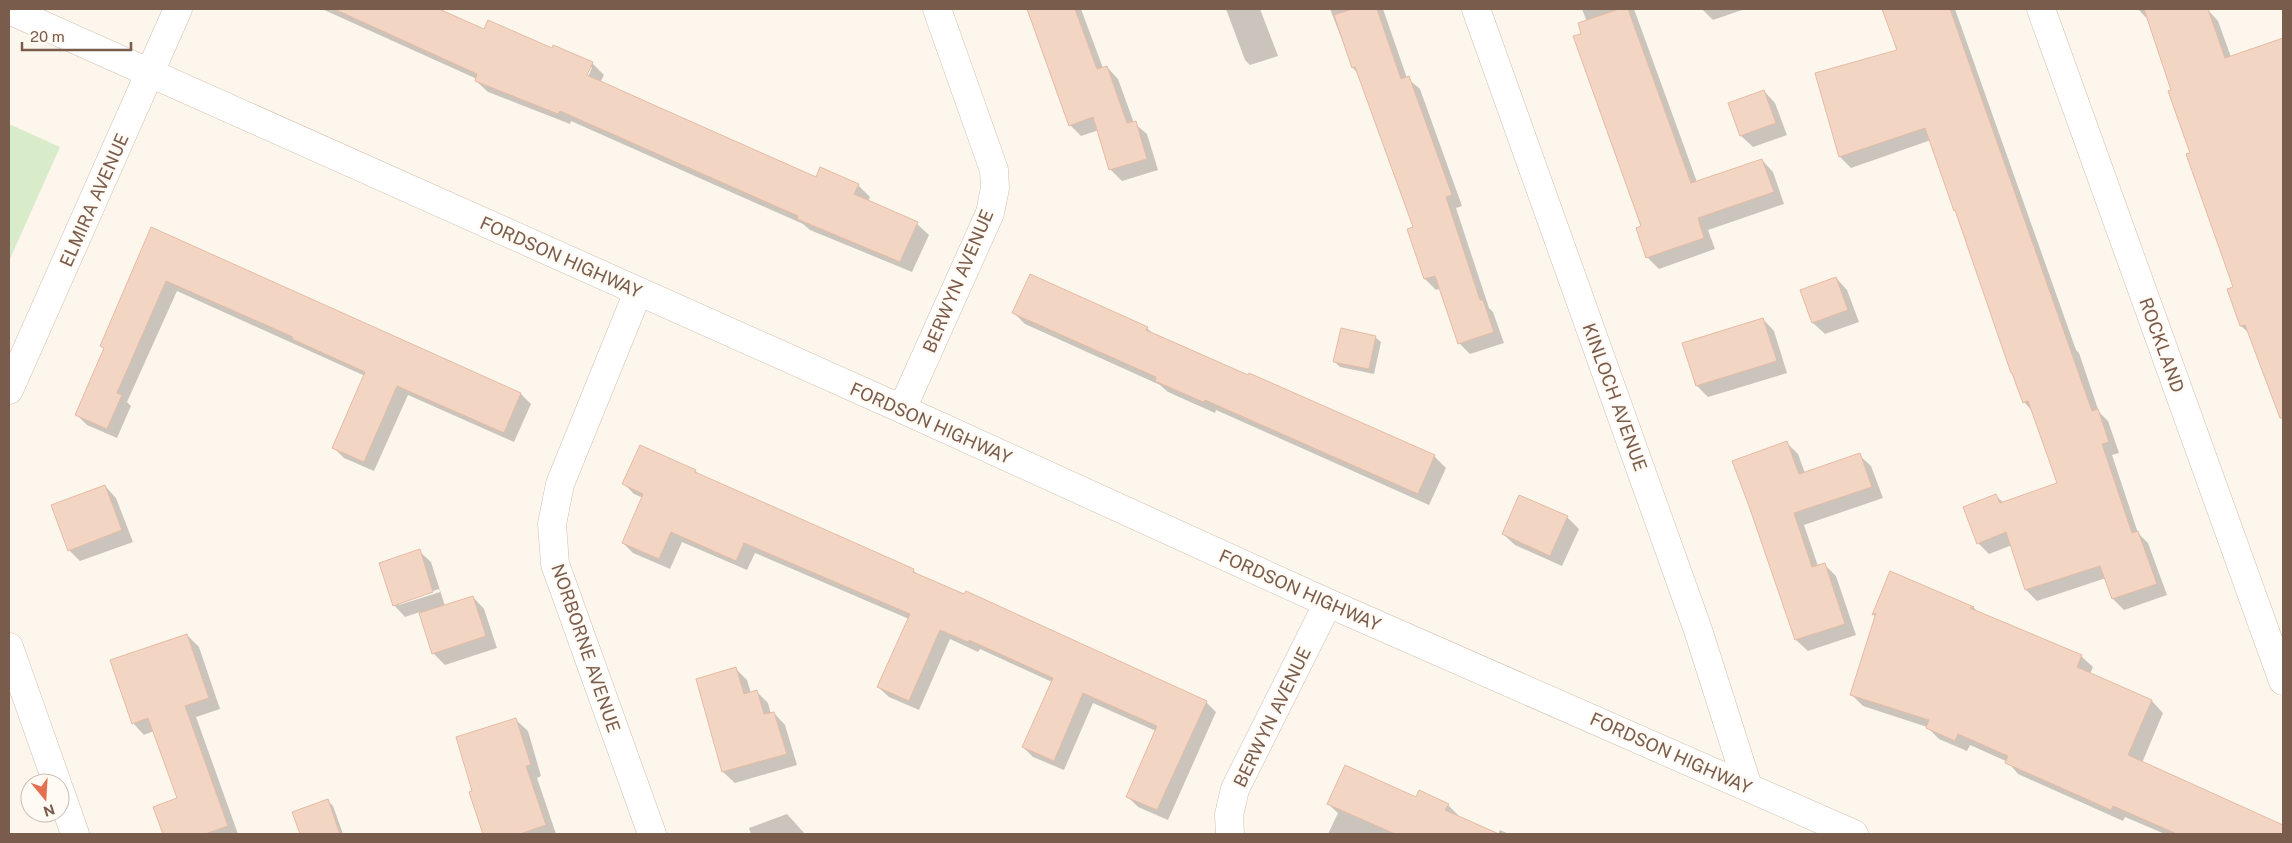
<svg xmlns="http://www.w3.org/2000/svg" width="2292" height="843" viewBox="0 0 2292 843" font-family="'Public Sans',sans-serif">
<rect width="100%" height="100%" fill="#fdf6ec"/>
<!-- green -->
<path fill="#d8ecc9" d="M 9,124 L 60,147 L 9,261 Z"/>
<!-- shadow -->
<path fill="#0003" fill-rule="evenodd" d="M 322,9 L 436,9 L 485,31 L 552,50 L 592,63 L 604,75 L 600,83 L 816,178 L 858,185 L 870,197 L 868,202 L 917,224 L 929,235 L 912,272 L 810,230 L 803,224 L 571,121 L 570,124 L 488,92 L 476,81 L 477,79 ZM 589,67 L 592,67 L 586,82 L 583,81 Z
M 1027,9 L 1081,9 L 1103,68 L 1107,67 L 1118,79 L 1134,123 L 1147,134 L 1158,170 L 1122,181 L 1110,169 L 1099,130 L 1081,136 L 1070,125 Z
M 1226,9 L 1260,9 L 1278,56 L 1250,65 L 1245,60 Z
M 1330,9 L 1383,9 L 1407,78 L 1420,89 L 1462,206 L 1456,208 L 1489,308 L 1493,312 L 1504,343 L 1470,354 L 1459,343 L 1441,288 L 1436,290 L 1425,279 L 1409,230 L 1415,228 L 1359,74 L 1353,68 Z
M 1582,9 L 1634,9 L 1697,182 L 1762,160 L 1773,172 L 1784,204 L 1708,230 L 1715,249 L 1659,269 L 1648,258 L 1637,228 L 1643,226 L 1583,34 L 1587,22 Z
M 1702,9 L 1745,9 L 1713,20 Z
M 1884,9 L 1955,9 L 2076,350 L 2079,353 L 2099,412 L 2108,421 L 2119,453 L 2112,455 L 2138,533 L 2148,543 L 2167,595 L 2124,610 L 2113,599 L 2106,578 L 2037,601 L 2026,590 L 2012,545 L 1989,554 L 1978,543 L 1996,496 L 2004,503 L 2058,484 L 2033,412 L 2024,402 L 2015,376 L 2012,373 L 1931,140 L 1851,168 L 1840,157 L 1898,51 Z
M 2138,9 L 2207,9 L 2218,21 L 2231,57 L 2283,39 L 2283,421 L 2251,335 L 2241,326 L 2229,290 L 2235,288 L 2173,91 L 2150,22 Z
M 1764,91 L 1775,103 L 1787,135 L 1753,147 L 1741,136 Z
M 152,229 L 521,394 L 531,404 L 514,442 L 408,395 L 374,471 L 344,458 L 334,448 L 365,376 L 177,291 L 127,402 L 131,406 L 117,438 L 87,425 L 77,415 L 105,350 L 101,346 Z
M 1836,278 L 1847,290 L 1859,322 L 1825,334 L 1813,323 L 1802,291 Z
M 1014,313 L 1147,328 L 1155,336 L 1434,456 L 1446,468 L 1429,505 L 1216,410 L 1215,413 L 1168,392 L 1160,385 L 1025,324 Z
M 1763,319 L 1774,331 L 1787,373 L 1708,397 L 1697,386 L 1684,344 Z
M 1375,337 L 1381,342 L 1374,374 L 1340,367 L 1335,362 Z
M 1787,443 L 1798,454 L 1805,473 L 1859,455 L 1871,466 L 1883,498 L 1804,525 L 1818,566 L 1824,564 L 1836,576 L 1856,635 L 1808,651 L 1796,640 L 1750,505 Z
M 695,471 L 700,475 L 913,570 L 919,576 L 1206,702 L 1216,712 L 1168,820 L 1138,807 L 1127,796 L 1156,731 L 1093,703 L 1064,770 L 1033,757 L 1023,747 L 1052,682 L 980,649 L 978,652 L 950,639 L 919,710 L 889,697 L 878,687 L 909,619 L 755,553 L 747,570 L 682,542 L 670,569 L 633,553 L 623,543 L 643,498 L 634,494 L 624,484 Z
M 105,486 L 116,498 L 133,542 L 80,561 L 69,550 Z
M 1520,497 L 1567,517 L 1579,529 L 1562,566 L 1515,545 L 1503,534 Z
M 419,551 L 431,562 L 445,606 L 473,597 L 484,609 L 497,648 L 445,665 L 433,653 L 420,612 L 405,617 L 394,605 ZM 439,589 L 440,592 L 399,605 L 399,602 Z
M 1891,573 L 1974,608 L 1979,613 L 2081,656 L 2093,667 L 2090,674 L 2152,701 L 2163,713 L 2142,763 L 2283,826 L 2283,834 L 2165,834 L 2125,817 L 2123,821 L 2018,774 L 2008,762 L 1970,745 L 1967,751 L 1939,739 L 1927,727 L 1863,706 L 1852,695 L 1876,617 L 1873,614 Z
M 187,635 L 199,647 L 220,709 L 196,717 L 238,834 L 164,834 L 154,808 L 179,799 L 154,731 L 144,735 L 133,723 Z
M 736,669 L 747,680 L 751,693 L 757,692 L 768,703 L 771,714 L 774,713 L 785,725 L 797,765 L 735,783 L 723,772 Z
M 516,720 L 528,731 L 541,776 L 537,778 L 556,834 L 484,834 L 471,793 L 474,792 Z
M 1417,798 L 1448,805 L 1458,815 L 1457,817 L 1496,834 L 1328,834 L 1338,813 L 1328,804 Z
M 328,801 L 333,806 L 343,834 L 301,834 L 294,812 Z
M 787,814 L 805,834 L 751,834 L 749,828 Z
M 1500,830 L 1509,834 L 1498,834 Z"/>
<!-- building -->
<path fill="#f3d5c3" stroke="#e6bba3" d="M 334,9 L 439,9 L 484,29 L 488,20 L 552,48 L 553,45 L 593,62 L 587,75 L 656,106 L 816,177 L 820,167 L 859,184 L 854,194 L 918,222 L 900,262 L 797,219 L 798,216 L 560,111 L 558,114 L 475,81 L 477,74 Z
M 1027,9 L 1075,9 L 1097,69 L 1107,66 L 1127,123 L 1136,121 L 1147,159 L 1109,170 L 1093,117 L 1069,126 Z
M 1352,9 L 1377,9 L 1401,79 L 1409,76 L 1452,195 L 1446,197 L 1480,300 L 1483,300 L 1494,332 L 1458,344 L 1435,276 L 1424,279 L 1407,229 L 1413,227 L 1355,67 L 1352,68 L 1334,15 Z
M 1619,9 L 1628,9 L 1691,183 L 1762,159 L 1774,192 L 1698,218 L 1704,238 L 1646,258 L 1636,228 L 1641,226 L 1573,36 L 1581,34 L 1578,23 Z
M 1882,9 L 1950,9 L 2092,411 L 2098,409 L 2109,442 L 2102,444 L 2132,533 L 2138,531 L 2157,584 L 2112,599 L 2100,566 L 2025,590 L 2006,532 L 1977,544 L 1963,507 L 1996,494 L 2000,503 L 2057,483 L 2028,401 L 2023,403 L 2012,373 L 2011,373 L 1955,210 L 1954,211 L 1925,128 L 1839,157 L 1815,73 L 1897,50 Z
M 2144,9 L 2208,9 L 2225,58 L 2283,38 L 2283,418 L 2280,418 L 2245,325 L 2240,326 L 2227,289 L 2233,287 L 2186,154 L 2190,153 L 2168,91 L 2171,90 Z
M 1764,90 L 1776,123 L 1740,136 L 1728,103 Z
M 151,227 L 521,393 L 504,433 L 397,386 L 364,462 L 332,448 L 365,372 L 292,339 L 293,337 L 166,281 L 117,393 L 122,395 L 107,429 L 75,415 L 104,348 L 100,346 Z
M 1030,274 L 1148,327 L 1146,330 L 1248,375 L 1249,373 L 1435,455 L 1418,494 L 1205,400 L 1203,402 L 1155,381 L 1156,377 L 1012,313 Z
M 1836,277 L 1848,310 L 1812,323 L 1800,290 Z
M 1763,318 L 1777,361 L 1696,386 L 1682,343 Z
M 1341,328 L 1376,336 L 1369,369 L 1333,362 Z
M 1787,441 L 1799,474 L 1860,453 L 1872,487 L 1794,513 L 1812,567 L 1825,563 L 1845,624 L 1795,640 L 1749,506 L 1732,461 Z
M 640,445 L 696,470 L 695,472 L 914,569 L 913,572 L 964,594 L 966,591 L 1207,701 L 1157,810 L 1126,797 L 1157,726 L 1083,693 L 1054,761 L 1022,747 L 1053,678 L 969,640 L 968,642 L 940,630 L 909,701 L 877,687 L 910,614 L 744,543 L 736,561 L 671,532 L 659,559 L 622,543 L 643,494 L 622,484 Z
M 105,485 L 122,530 L 68,551 L 51,505 Z
M 1519,495 L 1568,516 L 1550,556 L 1502,534 Z
M 420,549 L 433,592 L 393,606 L 379,563 Z
M 1890,571 L 1974,607 L 1970,608 L 2082,655 L 2077,667 L 2152,700 L 2128,755 L 2283,825 L 2283,834 L 2177,834 L 2113,806 L 2111,810 L 2005,763 L 2008,756 L 1958,734 L 1955,741 L 1926,728 L 1929,720 L 1850,695 L 1876,613 L 1872,615 Z
M 473,596 L 486,636 L 432,654 L 419,613 Z
M 187,634 L 209,698 L 185,706 L 228,826 L 205,834 L 163,834 L 153,807 L 177,798 L 148,718 L 132,724 L 110,660 Z
M 736,667 L 744,694 L 757,690 L 764,714 L 774,712 L 787,754 L 722,772 L 696,679 Z
M 516,718 L 531,765 L 526,766 L 546,825 L 520,834 L 483,834 L 469,792 L 472,791 L 456,737 Z
M 1345,765 L 1416,797 L 1419,790 L 1449,804 L 1445,810 L 1499,834 L 1395,834 L 1327,804 Z
M 328,799 L 340,834 L 300,834 L 292,812 Z"/>
<g fill="none" stroke-linecap="round" stroke-linejoin="round">
<defs>
<path id="minor" d="M 1476,9 L 1698,630 L 1748,787
M 2041,9 L 2283,681
M 9,10 L 902,409 L 1328,603 L 1854,834
M 638,292 L 560,484 L 552,524 L 555,564 L 652,834
M 9,390 L 178,9
M 902,409 L 990,213 L 995,188 L 994,170 L 937,9
M 9,647 L 57,783
M 60,791 L 75,834
M 1230,834 L 1229,815 L 1235,789 L 1328,603"/>
</defs>
<!-- minor casing -->
<use href="#minor" stroke="#d1beb0" stroke-width="29"/>
<!-- minor -->
<use href="#minor" stroke="#fff" stroke-width="28"/>
</g>
<g text-anchor="middle" dominant-baseline="central" stroke-width="4.5" stroke-linejoin="round" paint-order="stroke">
<!-- street labels -->
<g font-size="18" fill="#7a5c4d" stroke="#fffaf3">
<text transform="translate(94 200) rotate(-66)">ELMIRA AVENUE</text>
<text transform="translate(561 257) rotate(24)">FORDSON HIGHWAY</text>
<text transform="translate(958 281) rotate(-67)">BERWYN AVENUE</text>
<text transform="translate(2162 345) rotate(70)">ROCKLAND</text>
<text transform="translate(1615 397) rotate(70)">KINLOCH AVENUE</text>
<text transform="translate(931 423) rotate(24)">FORDSON HIGHWAY</text>
<text transform="translate(1300 590) rotate(24)">FORDSON HIGHWAY</text>
<text transform="translate(586 648) rotate(71)">NORBORNE AVENUE</text>
<text transform="translate(1272 717) rotate(-64)">BERWYN AVENUE</text>
<text transform="translate(1671 753) rotate(24)">FORDSON HIGHWAY</text>
</g>
</g>
<!-- border -->
<rect width="2292" height="843" fill="none" stroke="#7a5c4d" stroke-width="20"/>
<!-- north arrow -->
<g transform="translate(45 798) rotate(162)"><circle r="24" fill="#fffaf3" stroke="#cabbb1"/>
<path d="M0-4L9 19L0 12L-9 19Z" fill="#e76f51"/>
<text y="-8" font-size="14" font-weight="bold" text-anchor="middle" fill="#7a5c4d">N</text>
</g>
<!-- scale -->
<path d="M22 42v8h109v-8" fill="none" stroke="#7a5c4d" stroke-width="2.5"/>
<text x="30" y="42" font-size="15" fill="#7a5c4d" stroke="#fffaf3" stroke-width="4" paint-order="stroke">20 m</text>
</svg>
